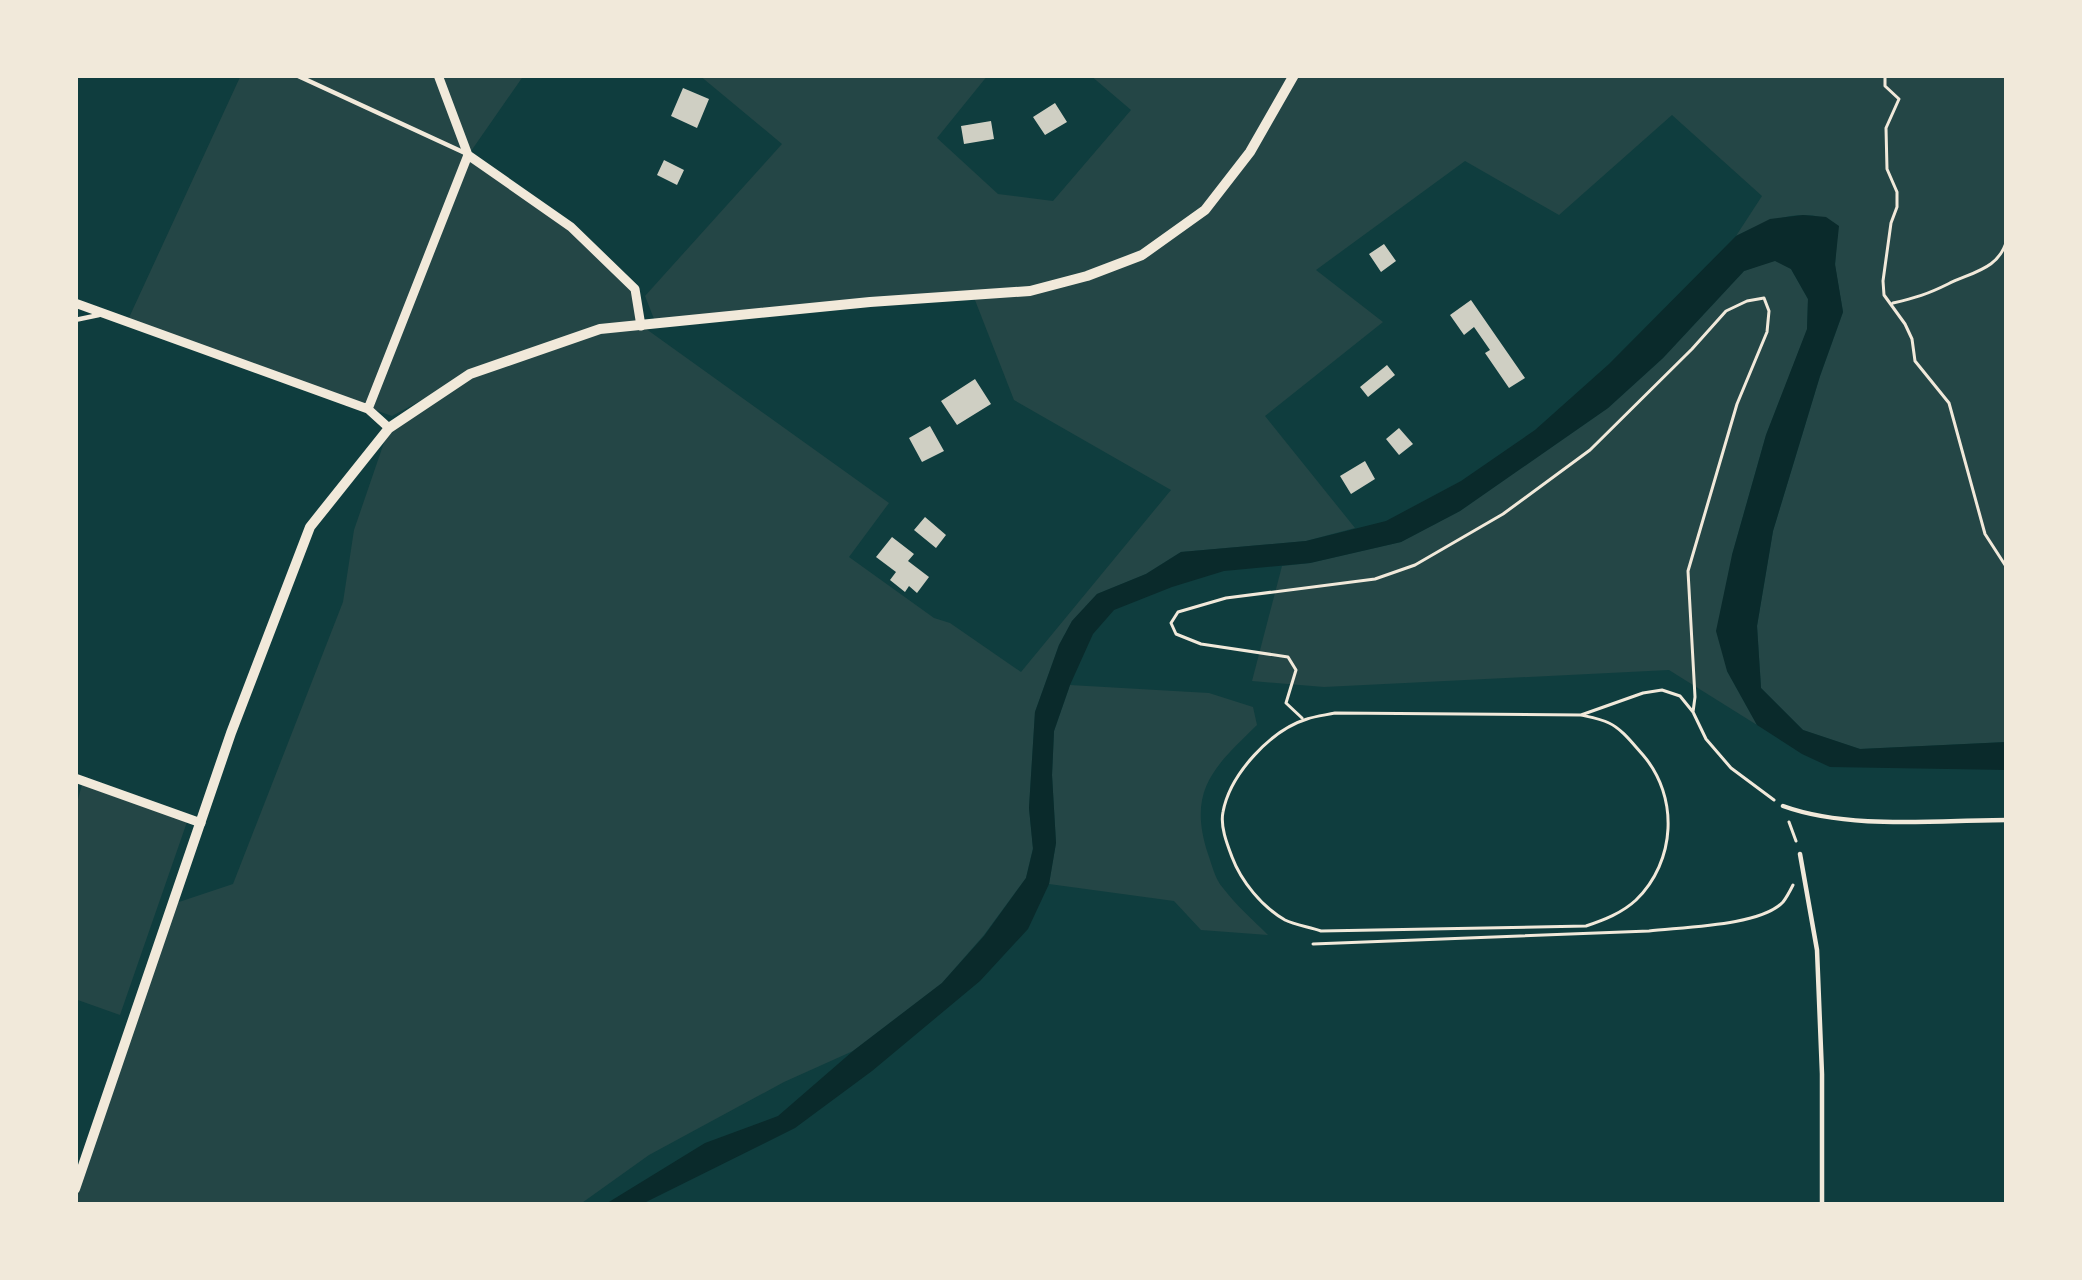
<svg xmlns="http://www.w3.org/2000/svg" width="2082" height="1280" viewBox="0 0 2082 1280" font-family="'Crimson Pro',serif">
<rect width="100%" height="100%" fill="#0f3d3e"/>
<!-- green -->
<path fill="#244646" d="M 241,75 L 524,75 L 469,154 L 571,227 L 635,289 L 642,326 L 889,503 L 849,557 L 934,618 L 950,623 L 1021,672 L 1171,490 L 1014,400 L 973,295 L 656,324 L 645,296 L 782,144 L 699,75 L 988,75 L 937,138 L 998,194 L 1053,201 L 1131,110 L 1090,75 L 2007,75 L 2007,742 L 1860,749 L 1803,730 L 1761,688 L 1757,626 L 1773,531 L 1820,376 L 1843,312 L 1835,266 L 1838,226 C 1808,203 1766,221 1736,236 L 1762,196 L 1672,115 L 1559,215 L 1465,161 L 1316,270 L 1383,322 L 1265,416 L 1355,528 L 1306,541 L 1181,552 L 1146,574 L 1097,594 L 1072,621 L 1059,645 L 1035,712 L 1029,808 L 1033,848 L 1026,878 L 984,935 L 942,983 L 853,1051 L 784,1082 L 649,1155 L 579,1205 L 75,1205 L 75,1188 L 173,904 L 233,884 L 343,602 L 354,530 L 389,428 L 452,384 L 392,416 L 127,322 Z
M 1775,260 L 1791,269 L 1808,299 L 1807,330 L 1766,435 L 1732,555 L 1727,671 L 1757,725 L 1669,670 L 1324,687 L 1252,681 L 1282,566 L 1310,563 L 1401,542 L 1460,511 L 1608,408 L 1663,358 L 1744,271 Z
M 1070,685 L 1209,693 L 1253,707 L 1257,725 C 1214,767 1187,790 1208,854 C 1212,865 1215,879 1223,888 C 1236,905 1253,920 1268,935 L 1201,930 L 1174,901 L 1049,884 L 1056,843 L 1052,775 L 1054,731 Z
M 83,781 L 188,819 L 120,1015 L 75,999 L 75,810 Z"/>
<!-- water -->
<path fill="#0a2a2b" d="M 1803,215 L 1826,217 L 1839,226 L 1835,264 L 1843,312 L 1820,376 L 1773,531 L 1757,626 L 1761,688 L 1803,730 L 1860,749 L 2007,742 L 2007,770 L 1830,767 L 1802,754 L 1757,725 L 1727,671 L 1716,631 L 1732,555 L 1766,435 L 1807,329 L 1808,299 L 1791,269 L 1775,261 L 1744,271 L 1663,358 L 1608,408 L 1460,511 L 1401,542 L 1310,563 L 1224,571 L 1172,587 L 1114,610 L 1093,634 L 1070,685 L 1054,731 L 1052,775 L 1056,843 L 1049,884 L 1028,929 L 980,981 L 872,1071 L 795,1128 L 640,1205 L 604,1205 L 705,1143 L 778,1116 L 853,1051 L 942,983 L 984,936 L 1026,878 L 1033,849 L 1029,808 L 1035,712 L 1059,645 L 1072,621 L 1097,594 L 1146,574 L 1181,552 L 1306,541 L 1386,521 L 1461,481 L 1535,430 L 1609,364 L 1736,236 L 1770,219 Z"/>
<!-- building -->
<path fill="#cfcfc3" d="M 683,88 L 709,99 L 697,128 L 671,116 Z
M 1055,103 L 1067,122 L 1045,135 L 1033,117 Z
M 991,121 L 994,139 L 964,144 L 961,126 Z
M 664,160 L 684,170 L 677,185 L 657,175 Z
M 1384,244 L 1396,261 L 1381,272 L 1369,254 Z
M 1471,300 L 1525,378 L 1509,388 L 1485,353 L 1490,350 L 1474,327 L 1464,335 L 1450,315 Z
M 1387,365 L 1395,375 L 1368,397 L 1360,387 Z
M 975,379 L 991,404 L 957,425 L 941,401 Z
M 930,426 L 944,451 L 922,462 L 909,438 Z
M 1399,428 L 1413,444 L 1399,455 L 1386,439 Z
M 1365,461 L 1375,479 L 1351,494 L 1340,476 Z
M 925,517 L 946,535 L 936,548 L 914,530 Z
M 892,537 L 914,554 L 908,561 L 929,577 L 917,593 L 909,586 L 905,592 L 890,580 L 896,572 L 876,557 Z"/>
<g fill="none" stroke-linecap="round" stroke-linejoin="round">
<!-- path -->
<path stroke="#f1e9da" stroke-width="3" d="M 1885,75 L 1885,86 L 1899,99 L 1886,128 L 1887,169 L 1897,192 L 1897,207 L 1891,223 L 1883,281 L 1884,295 L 1905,324 L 1912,339 L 1915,361 L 1949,403 L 1985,534 L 2007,568
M 1893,303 C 1915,298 1928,294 1948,284 C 1972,272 2000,269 2007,239
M 1581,715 C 1590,717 1601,719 1609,723 C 1622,729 1633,744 1643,755 C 1679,797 1676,861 1636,900 C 1622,913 1604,920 1586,926 L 1321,931 C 1310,927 1295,925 1285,920 C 1262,907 1241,881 1232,857 C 1227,844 1220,826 1223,812 C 1230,774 1271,730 1307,719 C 1316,716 1326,715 1335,713 L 1581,715 L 1643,693 L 1662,690 L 1680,696 L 1693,712 L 1706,739 L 1731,768 L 1774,800
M 1302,718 L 1286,703 L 1296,670 L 1288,657 L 1201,644 L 1176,634 L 1171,623 L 1178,612 L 1226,598 L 1375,579 L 1415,565 L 1503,514 L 1590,450 L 1692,349 L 1726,311 L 1747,301 L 1764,298 L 1769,311 L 1767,332 L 1737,404 L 1688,571 L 1695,697 L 1693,712
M 1789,822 L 1796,841
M 1313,944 L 1649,931 C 1682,927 1761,926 1783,902 C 1787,897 1790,891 1793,885"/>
<!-- service -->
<path stroke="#f1e9da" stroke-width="4.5" d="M 296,75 L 465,153
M 75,320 L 99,315
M 1783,806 C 1849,830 1937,820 2007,820
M 1800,854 L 1817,950 L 1822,1074 L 1822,1205"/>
<!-- minor -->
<path stroke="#f1e9da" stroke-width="9" d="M 438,75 L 468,155 L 571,227 L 635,289 L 641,326
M 75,303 L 368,409 L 389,428
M 368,409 L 468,155
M 75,778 L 201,823"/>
<!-- tertiary -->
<path stroke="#f1e9da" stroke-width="10" d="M 75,1189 L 231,733 L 310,527 L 389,428 L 470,374 L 600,329 L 870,302 L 1030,291 L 1087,276 L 1142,255 L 1205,210 L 1250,152 L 1294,75"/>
</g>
<!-- border -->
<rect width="2082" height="1280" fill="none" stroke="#f1e9da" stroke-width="156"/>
</svg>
